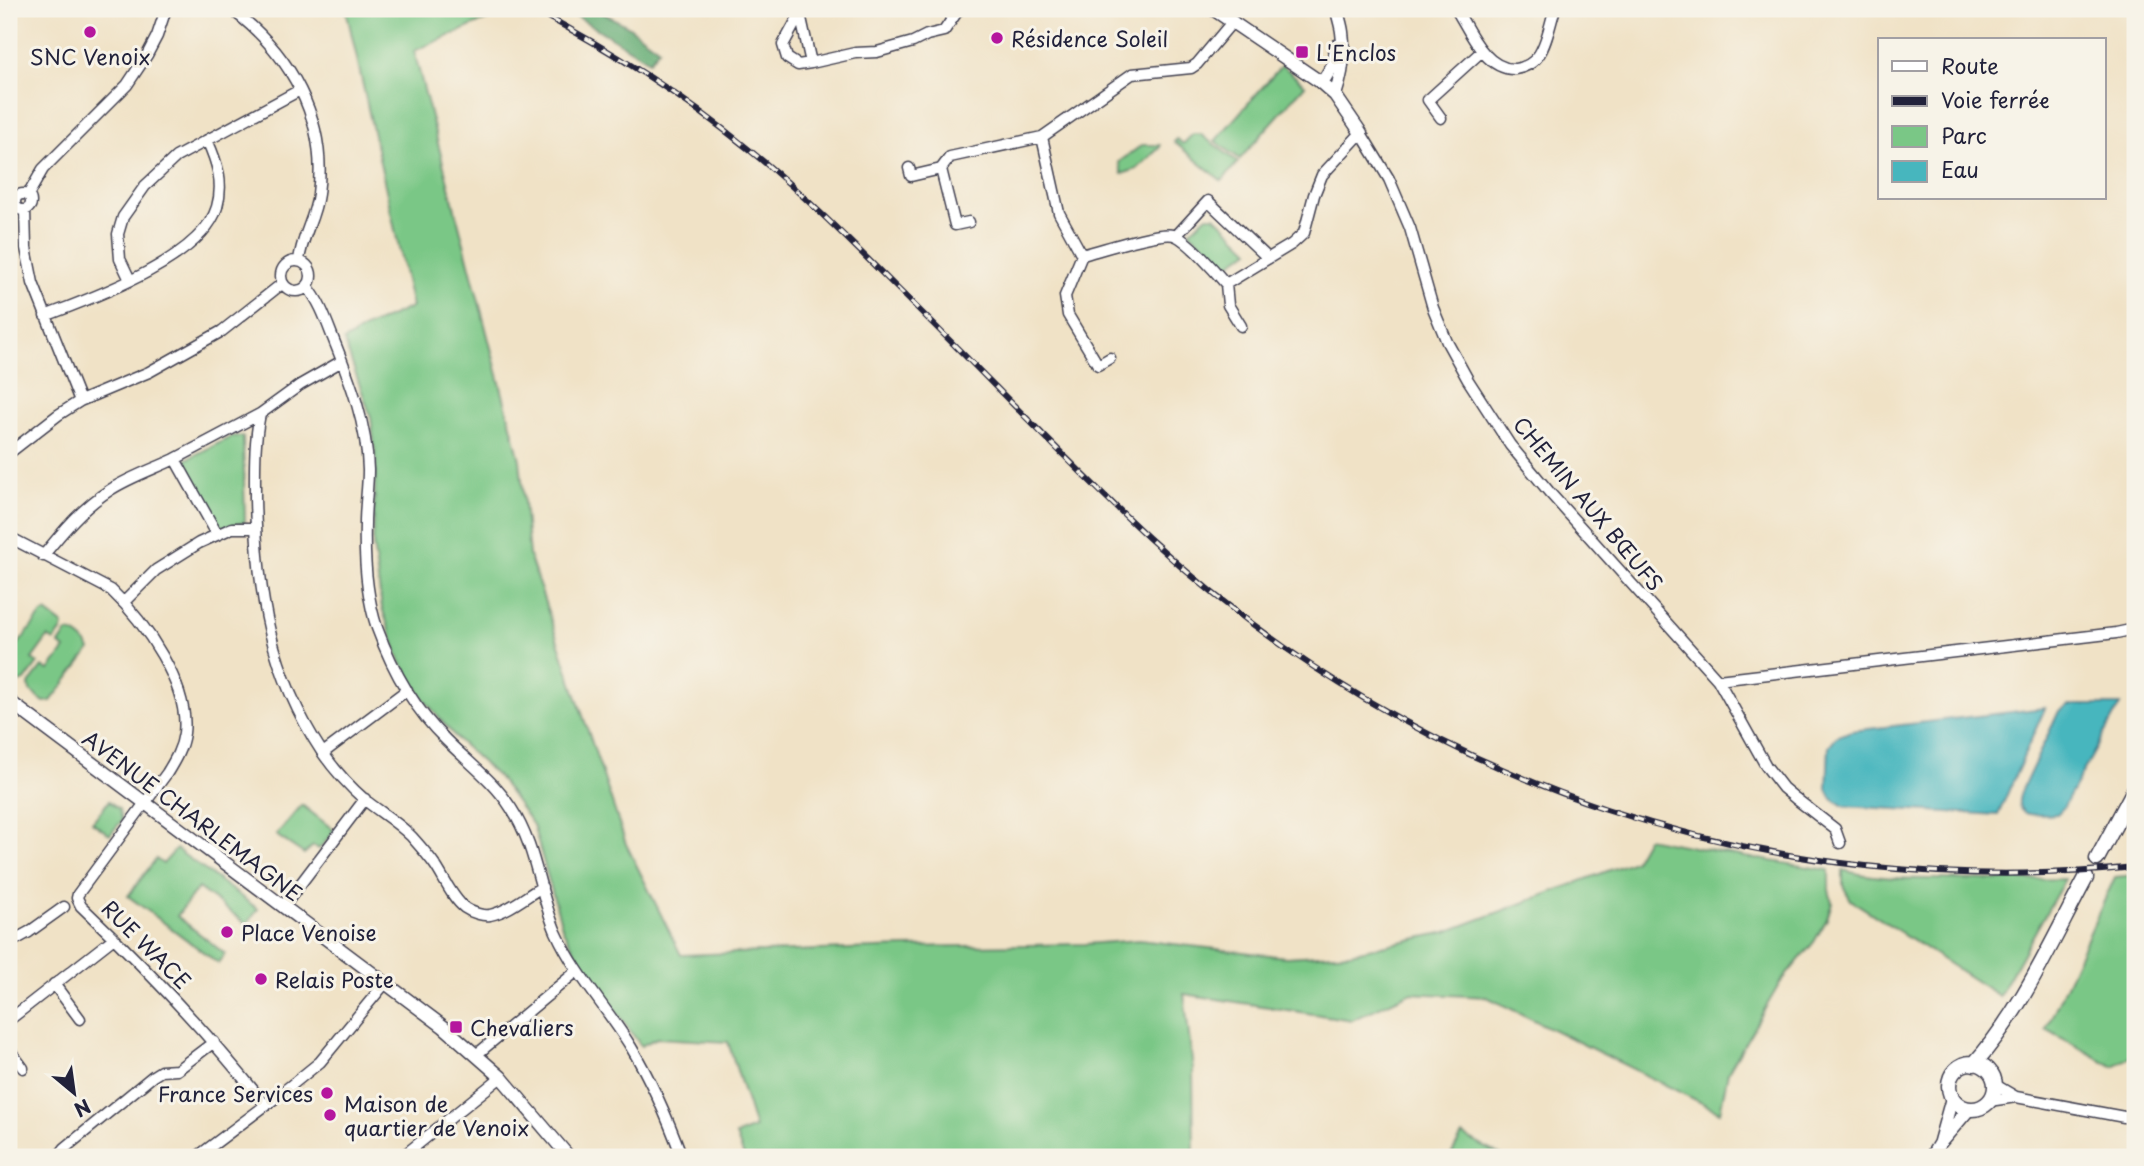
<svg xmlns="http://www.w3.org/2000/svg" width="2144" height="1166" viewBox="0 0 2144 1166" font-family="'Playpen Sans',sans-serif">
<rect width="100%" height="100%" fill="#f7f3e8"/>
<filter id="ink" filterUnits="userSpaceOnUse"><feTurbulence type="fractalNoise" baseFrequency=".0143" numOctaves="2"/><feDisplacementMap in="SourceGraphic" scale="14" xChannelSelector="R" yChannelSelector="G"/><feConvolveMatrix kernelMatrix="1 2 1 2 8 2 1 2 1" color-interpolation-filters="sRGB"/></filter>
<filter id="wash" filterUnits="userSpaceOnUse"><feTurbulence type="fractalNoise" baseFrequency=".00686" numOctaves="4" result="noise"/><feDisplacementMap in="SourceGraphic" scale="28" xChannelSelector="R" yChannelSelector="G"/><feGaussianBlur stdDeviation="1.57" result="paint"/><feColorMatrix in="noise" values="0 0 0 0 0 0 0 0 0 0 0 0 0 0 0 0 0 1.4 0 .05"/><feComposite in="paint" operator="in"/></filter>
<g filter="url(#wash)">
<rect width="100%" height="100%" fill="#f0e2c6"/>
<!-- green -->
<path fill="#7ac786" stroke="#4e7460" stroke-width="2" d="M 346,9 L 478,9 L 493,17 L 414,51 L 520,460 L 529,555 L 626,844 L 681,955 L 905,947 L 1085,944 L 1139,940 L 1286,957 L 1350,953 L 1446,932 L 1634,861 L 1647,838 L 1745,857 L 1829,870 L 1829,890 L 1832,902 L 1827,919 L 1814,942 L 1780,983 L 1728,1072 L 1720,1112 L 1487,997 L 1409,993 L 1352,1020 L 1184,994 L 1193,1069 L 1194,1157 L 958,1157 L 923,1154 L 895,1157 L 744,1157 L 736,1135 L 755,1128 L 728,1042 L 657,1038 L 641,1046 L 583,965 L 563,930 L 533,825 L 499,778 L 457,739 L 425,701 L 400,661 L 382,608 L 373,545 L 376,460 L 371,417 L 344,341 L 365,328 L 412,307 Z
M 1282,65 L 1305,85 L 1240,159 L 1215,141 Z
M 1193,134 L 1200,134 L 1238,162 L 1222,181 L 1174,142 L 1177,139 L 1183,144 Z
M 1142,145 L 1160,145 L 1160,147 L 1137,169 L 1122,174 L 1119,162 Z
M 1207,216 L 1215,216 L 1250,250 L 1228,265 L 1189,232 Z
M 233,436 L 243,437 L 245,522 L 220,528 L 183,465 L 185,460 Z
M 46,612 L 63,625 L 62,630 L 54,641 L 48,637 L 32,659 L 38,663 L 25,681 L 18,683 L 9,675 L 9,656 L 41,615 Z
M 67,632 C 76,632 87,642 90,650 L 51,701 L 44,702 L 30,691 L 29,684 L 42,667 L 49,670 L 65,649 L 59,644 Z
M 109,801 L 119,809 L 122,820 L 110,835 L 92,822 Z
M 302,805 L 335,831 L 319,849 L 313,846 L 304,854 L 276,835 Z
M 176,849 L 258,909 L 247,924 L 198,888 L 177,916 L 225,954 L 218,963 L 128,896 L 156,859 L 163,864 Z
M 1843,870 C 1870,878 1901,879 1929,879 C 1974,880 2019,880 2065,879 L 1999,996 L 1851,900 L 1843,886 Z
M 2135,875 L 2135,1053 L 2114,1067 L 2046,1029 L 2115,877 Z
M 1462,1135 L 1503,1157 L 1450,1157 Z"/>
<!-- forest -->
<path fill="#63ac73" stroke="#426757" stroke-width="2" d="M 565,9 L 595,9 L 628,26 L 659,49 L 649,61 Z"/>
<!-- water -->
<path fill="#47b6be" stroke="#346c7c" stroke-width="2" d="M 2069,705 L 2120,705 L 2063,808 L 2057,814 C 2038,815 2011,820 2021,792 L 2059,711 Z
M 2045,708 L 1998,815 L 1843,806 L 1831,797 L 1827,789 L 1829,746 L 1836,737 L 1851,731 Z"/>
</g>
<g filter="url(#ink)">
<g fill="none" stroke-linecap="round" stroke-linejoin="round">
<defs>
<path id="minor" d="M 231,9 C 290,53 328,119 318,194 C 315,218 301,238 299,261
M 799,9 L 811,63 L 855,53 L 877,52 L 913,42 L 927,35 L 944,31 L 959,9
M 1456,9 C 1469,30 1485,70 1515,69 C 1524,68 1533,63 1538,56 C 1547,44 1550,23 1555,9
M 800,14 L 783,45 L 787,58 L 798,65 L 811,63
M 1233,21 L 1197,64 L 1191,68 L 1132,74 L 1042,137 L 1059,213 L 1082,255 C 1101,250 1158,231 1174,235 C 1188,240 1216,272 1226,284 L 1292,244 L 1304,233 L 1314,195 L 1322,175 L 1361,133 L 1389,179 L 1410,228 L 1433,308 L 1447,342 L 1468,380 L 1510,445 L 1550,493 L 1718,680 L 1766,766 L 1783,788 L 1795,798 L 1835,829 L 1840,843
M 1441,118 L 1428,100 L 1482,51
M 909,168 L 911,176 L 941,169
M15 202a8 8 0 1 1 16 0a8 8 0 1 1-16 0Z
M 28,195 L 43,169 L 127,85 L 147,55 L 157,36 L 166,9
M 25,210 L 26,248 L 33,283 L 80,401
M 969,222 L 955,225 L 941,169 L 950,157 L 1042,137
M 1176,236 L 1208,201 L 1268,258
M 1082,255 L 1065,296 L 1068,315 L 1098,365 L 1110,358
M281 276a15 15 0 1 1 30 0a15 15 0 1 1-30 0Z
M 130,280 L 120,259 L 118,234 L 123,217 L 145,186 L 176,157 L 300,90
M 1226,284 L 1228,305 L 1241,326
M 307,286 C 320,302 326,320 333,338 C 350,380 367,424 368,470 C 368,488 365,505 365,523 C 364,557 366,595 377,628 C 392,669 414,709 446,740 C 468,762 494,781 511,808 C 537,848 538,890 556,932 C 575,974 607,1008 631,1047 C 652,1082 668,1119 682,1157
M 45,316 C 92,298 202,259 217,207 C 224,183 217,162 207,140
M 260,414 C 254,443 255,470 255,499 C 257,592 270,673 322,752 C 334,769 350,787 365,800 C 380,812 397,822 411,836 C 419,845 428,855 435,865 C 444,878 452,898 465,908 C 472,913 483,916 490,915 C 509,911 526,896 542,887
M 9,453 L 58,415 L 80,401 L 149,372 L 222,331 L 283,283
M 217,534 L 175,459 L 260,414 L 300,385 L 342,361
M 9,537 L 111,590 C 144,621 190,686 184,733 C 182,748 175,760 167,773 L 78,894 L 77,898 L 81,906 C 147,969 209,1034 266,1106
M 43,556 C 63,531 83,507 110,490 C 130,477 154,469 175,459
M 124,602 L 156,570 L 199,543 L 232,528 L 256,528
M 1718,680 L 2116,633 L 2135,629
M 323,753 L 407,690
M 283,907 L 365,799
M 9,943 L 29,932 L 64,907
M 54,984 L 80,1019
M 9,1020 L 114,938
M 9,1049 L 23,1068
M 476,1055 L 577,971
M 1994,1084 L 2016,1097 L 2135,1119
M 1989,1101 L 2016,1097
M 58,1157 L 65,1148 L 153,1076 L 161,1071 L 177,1070 L 214,1042
M 197,1157 L 278,1096 L 320,1062 L 386,982
M 402,1157 L 501,1077"/>
<path id="tertiary" d="M 1213,9 L 1319,81 L 1335,95 L 1361,133
M 1322,83 L 1334,63 L 1336,46
M 1335,95 C 1342,75 1345,54 1342,32 C 1341,24 1338,17 1337,9
M 9,701 L 444,1027 L 501,1077 L 569,1157
M 1940,1141 L 1952,1098
M 1931,1157 L 1939,1144 L 1969,1109"/>
<path id="secondary" d="M 2097,859 L 2135,788
M1949 1086a23 23 0 1 1 46 0a23 23 0 1 1-46 0Z
M 1974,1064 C 2022,1010 2052,941 2086,878"/>
</defs>
<!-- minor casing -->
<use href="#minor" stroke="#413f50" stroke-width="13"/>
<!-- tertiary casing -->
<use href="#tertiary" stroke="#413f50" stroke-width="15"/>
<!-- secondary casing -->
<use href="#secondary" stroke="#413f50" stroke-width="17"/>
<!-- minor -->
<use href="#minor" stroke="#fff" stroke-width="10"/>
<!-- tertiary -->
<use href="#tertiary" stroke="#fff" stroke-width="12"/>
<!-- secondary -->
<use href="#secondary" stroke="#fff" stroke-width="14"/>
<defs>
<path id="rail" d="M 533,9 C 609,49 681,94 747,148 C 799,190 846,237 893,284 C 979,368 1061,456 1149,538 C 1416,785 1773,904 2135,867"/>
</defs>
<!-- rail casing -->
<use href="#rail" stroke="#22223b" stroke-width="6"/>
<!-- rail -->
<use href="#rail" stroke="#f7f3e8" stroke-width="3.5" stroke-dasharray="10" stroke-linecap="butt"/>
</g>
</g>
<!-- markers -->
<g fill="#b5179e" stroke="#f7f3e8" stroke-width="2.5">
<circle cx="90" cy="32" r="7"/>
<circle cx="997" cy="38" r="7"/>
<rect x="1295" y="45" width="14" height="14" rx="3.5"/>
<circle cx="227" cy="932" r="7"/>
<circle cx="261" cy="979" r="7"/>
<rect x="449" y="1020" width="14" height="14" rx="3.5"/>
<circle cx="327" cy="1093" r="7"/>
<circle cx="330" cy="1115" r="7"/>
</g>
<g text-anchor="middle" dominant-baseline="central" stroke-width="6" stroke-linejoin="round" paint-order="stroke">
<!-- poi labels -->
<g font-size="21" fill="#22223b" stroke="#f7f3e8" text-anchor="start">
<text x="1011" y="38">Résidence Soleil</text>
<text x="1316" y="52">L'Enclos</text>
<text x="90" y="56" text-anchor="middle">SNC Venoix</text>
<text x="241" y="932">Place Venoise</text>
<text x="275" y="979">Relais Poste</text>
<text x="470" y="1027">Chevaliers</text>
<text x="313" y="1093" text-anchor="end">France Services</text>
<text x="344" y="1103">Maison de<tspan x="344" dy="24">quartier de Venoix</tspan></text>
</g>
<!-- street labels -->
<g font-size="21" fill="#22223b" stroke="#f7f3e8">
<text transform="translate(1589 503) rotate(50)">CHEMIN AUX BŒUFS</text>
<text transform="translate(193 815) rotate(37)">AVENUE CHARLEMAGNE</text>
<text transform="translate(147 944) rotate(45)">RUE WACE</text>
</g>
</g>
<!-- margin -->
<rect width="2144" height="1166" fill="none" stroke="#f7f3e8" stroke-width="35"/>
<!-- legend -->
<rect x="1878" y="38" width="228" height="161" fill="#f7f3e8" stroke="#a29fa3" stroke-width="2"/>
<rect x="1892" y="61" width="35" height="10" fill="#ffffff" stroke="#a29fa3" stroke-width="2"/>
<text x="1941" y="74" font-size="21" fill="#22223b">Route</text>
<rect x="1892" y="96" width="35" height="10" fill="#22223b" stroke="#a29fa3" stroke-width="2"/>
<text x="1941" y="108" font-size="21" fill="#22223b">Voie ferrée</text>
<rect x="1892" y="126" width="35" height="21" fill="#7ac786" stroke="#a29fa3" stroke-width="2"/>
<text x="1941" y="144" font-size="21" fill="#22223b">Parc</text>
<rect x="1892" y="161" width="35" height="21" fill="#47b6be" stroke="#a29fa3" stroke-width="2"/>
<text x="1941" y="178" font-size="21" fill="#22223b">Eau</text>
<!-- north arrow -->
<g transform="translate(74 1093) rotate(151)" stroke="#f7f3e8" stroke-width="5" paint-order="stroke">
<path d="M0-5L12 26L0 18L-12 26Z" fill="#22223b"/>
<text y="-10" font-size="19" font-weight="bold" text-anchor="middle" fill="#22223b">N</text>
</g>
</svg>
